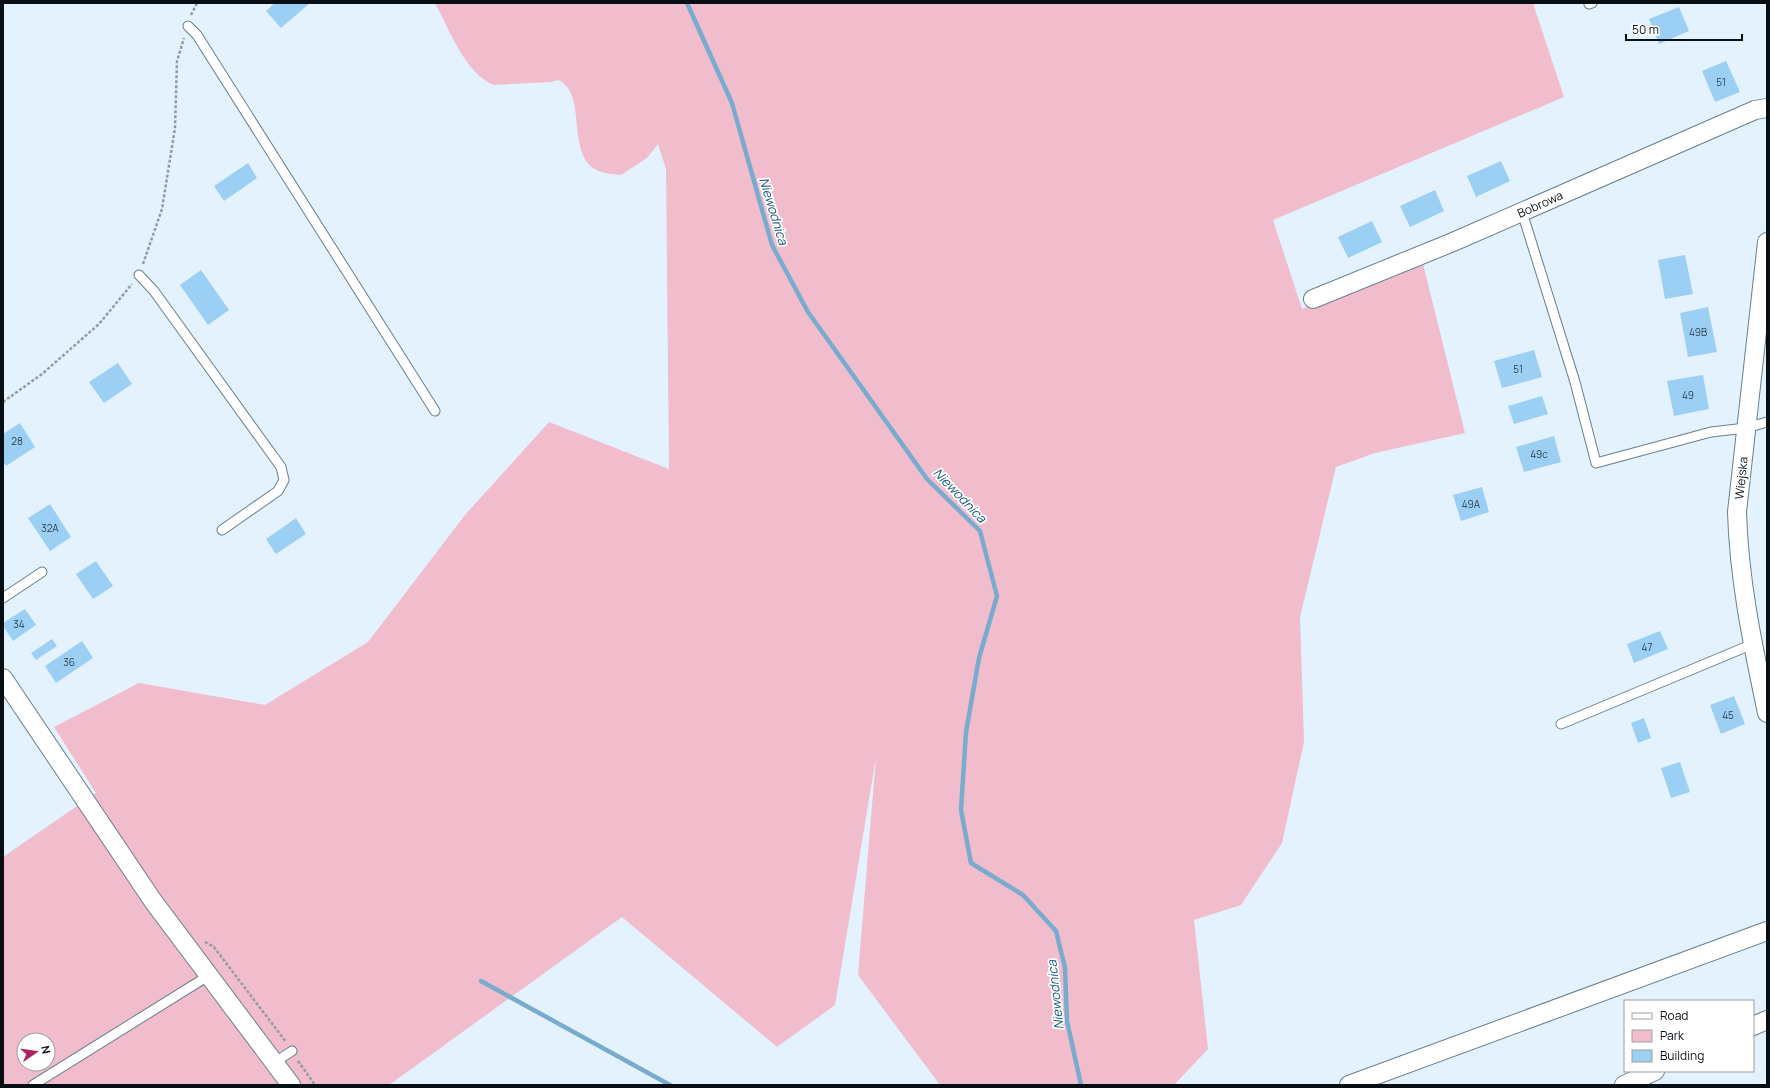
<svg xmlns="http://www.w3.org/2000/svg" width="1770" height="1088" viewBox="0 0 1770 1088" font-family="Manrope,sans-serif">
<rect width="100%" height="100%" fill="#e3f2fd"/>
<!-- green -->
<path fill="#f1bccc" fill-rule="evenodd" d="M 435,3 L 1533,3 L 1564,97 L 1273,220 L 1302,309 L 1422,260 L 1465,433 L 1375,453 L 1336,467 L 1300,617 L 1304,742 L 1282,843 L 1241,905 L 1194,920 L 1208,1049 L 1174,1085 L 940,1085 L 858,975 L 876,757 L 835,1005 L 777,1047 L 622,917 L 389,1085 L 3,1085 L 3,857 L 96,793 L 54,727 L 139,683 L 265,705 L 368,642 L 465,515 L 549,422 L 669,469 L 666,169 L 658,144 L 647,158 L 621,175 C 614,174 605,174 599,171 C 564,157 589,93 558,80 L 551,82 L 494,85 C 465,74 449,28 435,3 ZM 24,1040 L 48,1040 L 48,1064 L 24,1064 Z"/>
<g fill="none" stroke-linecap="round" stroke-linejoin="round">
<!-- stream -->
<path stroke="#78acce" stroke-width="4.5" d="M 687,3 L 732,103 L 772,245 L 808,312 L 927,479 L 980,531 L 997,596 L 979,658 L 966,732 L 961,810 L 971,863 L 1023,895 L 1056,931 L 1065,968 L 1067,1021 L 1081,1085
M 481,981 L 670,1085"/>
</g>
<!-- building -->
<path fill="#9bd0f4" d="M 275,3 L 310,3 L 281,28 L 266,11 Z
M 1679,7 L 1689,31 L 1659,44 L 1649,19 Z
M 1726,61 L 1740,92 L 1715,102 L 1702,71 Z
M 1501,161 L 1510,181 L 1476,197 L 1467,176 Z
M 248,163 L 257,178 L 224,201 L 214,186 Z
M 1435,190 L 1444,211 L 1410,227 L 1400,206 Z
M 1372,221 L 1382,242 L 1348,258 L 1338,237 Z
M 1685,255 L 1693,294 L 1665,299 L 1658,260 Z
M 201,270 L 229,310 L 208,325 L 180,285 Z
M 1708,307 L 1717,352 L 1688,357 L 1680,313 Z
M 1534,350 L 1542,377 L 1502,388 L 1494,361 Z
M 118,363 L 132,384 L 104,403 L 89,382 Z
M 1703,375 L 1709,409 L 1674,416 L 1667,381 Z
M 1542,396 L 1548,414 L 1514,424 L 1508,406 Z
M 20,423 L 35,447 L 6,466 L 3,461 L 3,434 Z
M 1554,436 L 1561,462 L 1524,472 L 1516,447 Z
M 1482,487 L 1489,512 L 1461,521 L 1453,495 Z
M 50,504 L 71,537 L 50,551 L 28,518 Z
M 296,518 L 306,534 L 276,554 L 266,539 Z
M 96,561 L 113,586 L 93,599 L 76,574 Z
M 25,609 L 36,625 L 13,641 L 3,626 L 3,623 Z
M 1660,631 L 1668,649 L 1634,663 L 1627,644 Z
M 52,639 L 57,646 L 36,660 L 31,653 Z
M 82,641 L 93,658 L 56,683 L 45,666 Z
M 1734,696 L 1745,724 L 1721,734 L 1710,705 Z
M 1644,718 L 1651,738 L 1638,743 L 1631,723 Z
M 1680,762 L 1690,792 L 1671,798 L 1661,768 Z"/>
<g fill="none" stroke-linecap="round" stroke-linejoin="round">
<defs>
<path id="service" d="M 1589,4 L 1592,3
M 188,26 L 197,35 L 435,411
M 1522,212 L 1575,382 L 1596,463 L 1711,432 L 1746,428 L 1767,422
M 139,275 L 154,291 L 281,467 L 284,480 L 278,491 L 222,530
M 3,598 L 42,572
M 1561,724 L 1753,644
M 275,1062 L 292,1051
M 33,1085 L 208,976"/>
<path id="minor" d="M 1767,242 L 1737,512 C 1739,581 1753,646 1767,713
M 1313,299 L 1453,242 L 1755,110 L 1767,108
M 3,678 L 153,901 L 291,1085
M 1753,1026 L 1767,1020
M 1349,1085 L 1767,931
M 1624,1085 L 1655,1071"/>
</defs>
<!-- service casing -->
<use href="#service" stroke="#687f8f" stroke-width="11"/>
<!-- minor casing -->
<use href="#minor" stroke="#687f8f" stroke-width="20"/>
<!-- path -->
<path stroke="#909ca5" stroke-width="2.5" stroke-dasharray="3 2" stroke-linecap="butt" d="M 191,15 L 197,3
M 143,264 L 162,209 L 175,128 L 177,61 L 184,38
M 3,402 L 42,374 L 99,324 L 132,284
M 205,942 L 214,947 L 220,955 L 286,1042
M 298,1061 L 315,1085"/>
<!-- service -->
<use href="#service" stroke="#fff" stroke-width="9"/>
<!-- minor -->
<use href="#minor" stroke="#fff" stroke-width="18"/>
</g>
<g text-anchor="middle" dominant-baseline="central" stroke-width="3.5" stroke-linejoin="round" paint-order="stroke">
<!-- number labels -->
<g font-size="10" fill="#2c3f4d">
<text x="1721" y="82">51</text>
<text x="1698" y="332">49B</text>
<text x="1518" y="369">51</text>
<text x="1688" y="395">49</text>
<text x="17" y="441">28</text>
<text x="1539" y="454">49c</text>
<text x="1471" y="504">49A</text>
<text x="50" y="528">32A</text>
<text x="19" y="624">34</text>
<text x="1647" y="647">47</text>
<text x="69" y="662">36</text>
<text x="1728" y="715">45</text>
</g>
<!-- street labels -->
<g font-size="12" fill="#070f15" stroke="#fff">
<text transform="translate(1540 204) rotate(-24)">Bobrowa</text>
<text transform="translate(1741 478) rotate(-84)">Wiejska</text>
</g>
<!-- water labels -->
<g font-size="13" font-style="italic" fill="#205c7f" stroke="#fff">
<text transform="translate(774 211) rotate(73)">Niewodnica</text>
<text transform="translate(960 495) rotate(46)">Niewodnica</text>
<text transform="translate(1055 995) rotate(-96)">Niewodnica</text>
</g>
</g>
<!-- border -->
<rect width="1770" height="1088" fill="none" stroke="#070f15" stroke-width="8"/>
<!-- legend -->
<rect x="1624" y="1000" width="130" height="72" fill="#ffffff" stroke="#9c9fa1"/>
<rect x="1632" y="1013" width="20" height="6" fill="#ffffff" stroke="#9c9fa1"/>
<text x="1660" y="1020" font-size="12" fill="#070f15">Road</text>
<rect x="1632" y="1030" width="20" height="12" fill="#f1bccc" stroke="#9c9fa1"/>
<text x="1660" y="1040" font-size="12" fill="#070f15">Park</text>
<rect x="1632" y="1050" width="20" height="12" fill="#9bd0f4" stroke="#9c9fa1"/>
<text x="1660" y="1060" font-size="12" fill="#070f15">Building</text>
<!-- north arrow -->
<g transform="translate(36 1052) rotate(77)"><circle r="19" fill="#ffffff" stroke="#9c9fa1"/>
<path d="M0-3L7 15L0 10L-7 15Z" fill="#ad2363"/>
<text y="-6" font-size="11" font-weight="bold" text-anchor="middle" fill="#070f15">N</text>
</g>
<!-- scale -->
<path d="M1626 34v6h116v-6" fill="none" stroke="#070f15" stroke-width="2"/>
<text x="1632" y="34" font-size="12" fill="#070f15" stroke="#ffffff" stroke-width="3" paint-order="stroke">50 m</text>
</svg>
